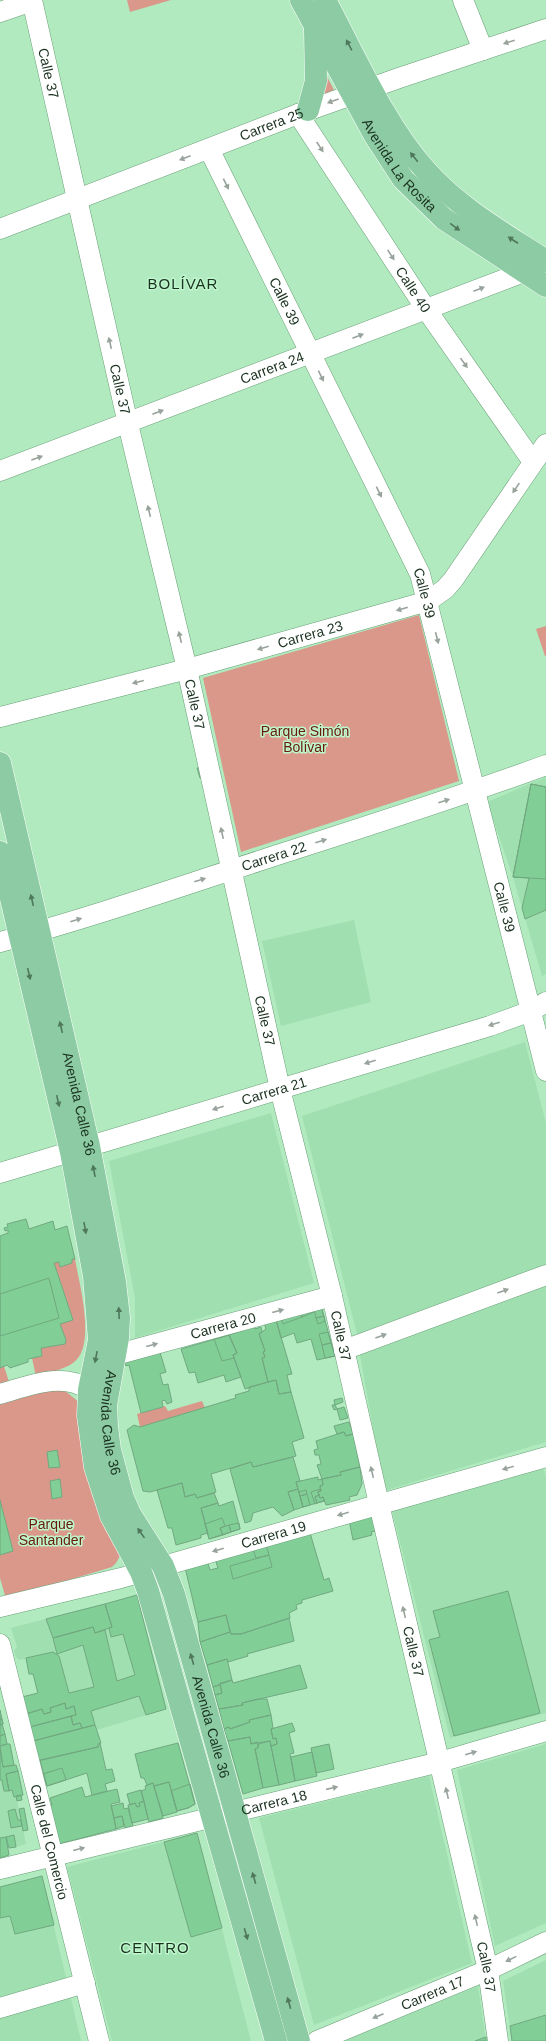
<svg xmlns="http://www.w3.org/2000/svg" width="546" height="2041" viewBox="0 0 546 2041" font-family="Arial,sans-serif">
<rect width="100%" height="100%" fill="#b1eabf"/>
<!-- built -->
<path fill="#a0dfb0" d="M 546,777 L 546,974 L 542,976 L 513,877 L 487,802 Z
M 354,920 L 371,1002 L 281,1026 L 262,941 Z
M 525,1042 L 546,1123 L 546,1265 L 358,1338 L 302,1116 Z
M 271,1113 L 314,1283 L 135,1338 L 135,1298 L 109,1161 Z
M 546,1285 L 546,1442 L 384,1491 L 360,1355 Z
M 543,1467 L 546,1478 L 546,1713 L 450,1738 L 391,1507 Z
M 137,1595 L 166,1709 L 97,1730 L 95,1725 L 82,1728 L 80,1723 L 73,1725 L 71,1716 L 22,1697 L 37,1693 L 33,1674 L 29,1674 L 26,1659 L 19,1660 L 16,1657 L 14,1651 L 17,1647 L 11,1628 Z
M 546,1744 L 546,1923 L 495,1946 L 457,1770 Z
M 429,1776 L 472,1963 L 314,2025 L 259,1818 Z
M 0,1780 L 2,1780 L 4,1791 L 12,1790 L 14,1796 L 16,1796 L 26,1844 L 16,1847 L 13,1835 L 0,1838 Z
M 197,1833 L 251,2041 L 112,2041 L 67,1867 Z
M 42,1876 L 81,2041 L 0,2041 L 0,1887 Z
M 546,1960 L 546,2041 L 512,2041 L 503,1981 Z
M 478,1986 L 486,2041 L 343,2041 Z"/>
<!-- green -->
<path fill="#da988a" d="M 127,0 L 171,0 L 130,12 Z
M 324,71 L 334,90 L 322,96 Z
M 419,615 L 459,781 L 241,852 L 203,678 Z
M 546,626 L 546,656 L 545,656 L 536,629 Z
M 72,1259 L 75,1259 C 79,1283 97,1347 73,1363 C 63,1370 47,1373 36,1377 L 32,1358 L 42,1356 L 41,1348 L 65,1344 L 66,1339 L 60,1324 L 73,1320 L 54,1263 L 59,1262 L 60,1267 L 72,1263 Z
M 4,1366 L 9,1382 L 0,1386 L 0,1368 Z
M 54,1388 L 64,1390 L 80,1403 L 87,1476 L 92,1495 L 105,1529 L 121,1554 L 116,1563 L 112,1567 L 6,1599 L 0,1578 L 0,1402 Z
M 202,1401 L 205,1408 L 140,1427 L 137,1414 L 165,1406 L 168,1411 Z"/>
<!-- building -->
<path fill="#81cf96" stroke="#71a880" d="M 200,767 L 203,776 L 200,778 L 197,768 Z
M 531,784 L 546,787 L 546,910 L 525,919 L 522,908 L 529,878 L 513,877 Z
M 531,784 L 546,787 L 546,879 L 513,877 Z
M 26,1219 L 29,1229 L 53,1221 L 55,1230 L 67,1226 L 75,1259 L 72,1259 L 72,1263 L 60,1267 L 59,1262 L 54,1263 L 73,1320 L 60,1324 L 66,1340 L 65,1344 L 41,1348 L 42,1356 L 28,1359 L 28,1362 L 10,1368 L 7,1365 L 0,1368 L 0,1236 L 8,1233 L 8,1230 L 5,1231 L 4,1228 L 8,1227 L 7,1224 Z
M 49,1278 L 59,1318 L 0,1336 L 0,1294 Z
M 320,1303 L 335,1356 L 317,1360 L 311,1339 L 297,1343 L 294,1333 L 281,1338 L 276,1320 Z
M 320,1303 L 324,1316 L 316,1318 L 313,1305 Z
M 313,1305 L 314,1312 L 302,1317 L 300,1308 Z
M 300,1308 L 302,1317 L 283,1324 L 281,1318 Z
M 324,1316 L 325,1321 L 318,1324 L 316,1318 Z
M 276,1320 L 292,1374 L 287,1375 L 291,1392 L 279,1394 L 276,1380 L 268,1382 L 262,1358 L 265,1357 L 263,1352 L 265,1351 L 259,1334 L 266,1329 L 264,1323 Z
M 253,1327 L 255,1329 L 261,1327 L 262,1332 L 259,1334 L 265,1351 L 263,1352 L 265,1357 L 262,1358 L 268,1382 L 245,1389 L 233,1355 L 237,1353 L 229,1335 Z
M 328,1332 L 331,1343 L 322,1345 L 319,1334 Z
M 229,1335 L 237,1353 L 233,1355 L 241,1377 L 226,1382 L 224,1375 L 198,1383 L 195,1372 L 189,1373 L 181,1349 Z
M 229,1335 L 237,1353 L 233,1355 L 234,1358 L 222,1361 L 214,1339 Z
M 331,1343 L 335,1356 L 325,1358 L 322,1345 Z
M 158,1346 L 166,1372 L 160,1374 L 163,1385 L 168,1384 L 172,1402 L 167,1404 L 165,1400 L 162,1401 L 163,1407 L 141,1413 L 129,1365 L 126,1366 L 124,1359 Z
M 276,1380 L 279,1394 L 291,1392 L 304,1438 L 292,1442 L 296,1456 L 253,1467 L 251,1462 L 211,1474 L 216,1492 L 197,1498 L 195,1494 L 185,1497 L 182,1483 L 150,1492 L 143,1491 L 127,1430 L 134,1425 L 140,1427 L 236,1398 L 235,1395 L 249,1391 L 249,1387 Z
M 342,1398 L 343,1402 L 335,1405 L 334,1400 Z
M 332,1405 L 335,1405 L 337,1409 L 334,1410 Z
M 344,1407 L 348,1418 L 340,1420 L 337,1409 Z
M 349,1422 L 353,1434 L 346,1436 L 344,1432 L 337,1434 L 334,1426 Z
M 344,1432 L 346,1436 L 353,1434 L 360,1467 L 340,1472 L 341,1475 L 322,1479 L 317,1465 L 321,1464 L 319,1455 L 315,1455 L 314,1450 L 318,1449 L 316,1441 Z
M 57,1450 L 60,1467 L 49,1468 L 47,1452 Z
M 293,1457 L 300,1481 L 296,1482 L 298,1489 L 288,1492 L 294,1510 L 282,1516 L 273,1507 L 253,1513 L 251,1521 L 245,1523 L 230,1469 L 251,1462 L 253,1467 Z
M 360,1467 L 362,1484 L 357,1495 L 349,1497 L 350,1500 L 326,1505 L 323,1497 L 320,1498 L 318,1492 L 321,1491 L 320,1486 L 323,1485 L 322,1479 L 341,1475 L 340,1472 Z
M 318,1477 L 318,1480 L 322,1479 L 323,1485 L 320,1486 L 321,1491 L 318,1492 L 320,1498 L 323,1497 L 324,1501 L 303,1507 L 296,1482 Z
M 60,1479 L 62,1497 L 52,1499 L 50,1481 Z
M 182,1483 L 185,1497 L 195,1494 L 197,1498 L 214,1493 L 218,1503 L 201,1508 L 208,1533 L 201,1535 L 201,1538 L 176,1545 L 172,1528 L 168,1528 L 157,1490 Z
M 298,1489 L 303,1507 L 294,1510 L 288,1492 Z
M 320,1489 L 318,1492 L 319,1495 L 315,1497 L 317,1503 L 315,1504 L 311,1492 Z
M 306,1490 L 307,1494 L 300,1496 L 299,1492 Z
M 307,1494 L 310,1505 L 303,1507 L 300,1496 Z
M 319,1495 L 320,1498 L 323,1497 L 324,1501 L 317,1503 L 315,1497 Z
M 0,1500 L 13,1551 L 0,1555 Z
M 233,1501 L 240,1529 L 209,1539 L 201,1508 L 218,1503 L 219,1506 Z
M 368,1516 L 372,1518 L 376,1531 L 371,1532 L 372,1535 L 353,1540 L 349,1520 Z
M 222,1518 L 225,1526 L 220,1528 L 223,1535 L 209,1539 L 205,1524 Z
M 239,1523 L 240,1529 L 231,1532 L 229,1525 Z
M 229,1525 L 231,1532 L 223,1535 L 220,1528 Z
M 308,1526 L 324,1580 L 329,1578 L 333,1591 L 302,1600 L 302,1603 L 296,1605 L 297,1609 L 289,1613 L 290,1618 L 241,1634 L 231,1634 L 226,1615 L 198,1622 L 184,1563 L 206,1557 L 210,1570 L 218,1568 L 215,1559 Z
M 266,1545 L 269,1555 L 256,1558 L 253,1549 Z
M 269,1555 L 272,1567 L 233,1579 L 230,1566 Z
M 508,1591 L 540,1713 L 454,1736 L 429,1640 L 440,1637 L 433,1611 Z
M 137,1595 L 166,1709 L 146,1715 L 139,1696 L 91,1711 L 95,1725 L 82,1728 L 80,1723 L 73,1725 L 71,1716 L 76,1715 L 74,1706 L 66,1709 L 65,1703 L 50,1708 L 51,1712 L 44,1714 L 42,1709 L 26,1714 L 22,1697 L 38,1693 L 33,1674 L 29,1674 L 26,1658 L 53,1652 L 59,1656 L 69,1693 L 94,1687 L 83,1645 L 57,1654 L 53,1638 L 93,1627 L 95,1633 L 105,1630 L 117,1681 L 135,1675 L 123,1634 L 111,1637 L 109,1628 L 112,1627 L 105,1604 Z
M 105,1604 L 112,1627 L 95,1633 L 93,1627 L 53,1638 L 46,1619 Z
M 226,1615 L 230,1632 L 200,1642 L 198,1622 Z
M 289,1618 L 294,1641 L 247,1654 L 248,1656 L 228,1662 L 227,1659 L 207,1665 L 200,1642 L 230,1632 L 231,1634 L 241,1634 Z
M 227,1659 L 232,1680 L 213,1687 L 207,1665 Z
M 300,1665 L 307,1688 L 242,1703 L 243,1705 L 219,1709 L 215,1695 L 222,1693 L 220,1683 L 232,1680 L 233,1683 Z
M 220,1685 L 222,1693 L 215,1695 L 213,1687 Z
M 258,1699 L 267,1699 L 271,1715 L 249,1720 L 250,1722 L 230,1729 L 229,1727 L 224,1729 L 219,1709 L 243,1705 L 242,1703 Z
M 65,1703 L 66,1709 L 74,1706 L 76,1715 L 30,1727 L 26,1714 L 42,1709 L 44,1714 L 51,1712 L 50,1708 Z
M 0,1710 L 3,1724 L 0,1725 Z
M 271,1715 L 273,1728 L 271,1729 L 273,1739 L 276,1738 L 277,1744 L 271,1746 L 270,1741 L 251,1744 L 250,1737 L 228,1741 L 224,1729 L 229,1727 L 230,1729 L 250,1722 L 249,1720 Z
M 71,1716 L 73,1725 L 80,1723 L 82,1728 L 33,1741 L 30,1727 Z
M 0,1719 L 2,1719 L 3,1724 L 0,1725 Z
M 292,1723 L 295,1731 L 289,1733 L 294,1753 L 290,1754 L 295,1781 L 279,1785 L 271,1746 L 277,1744 L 276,1738 L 273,1739 L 271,1729 Z
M 2,1724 L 5,1734 L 0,1736 L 0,1725 Z
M 95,1725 L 101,1743 L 98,1744 L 98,1747 L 38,1761 L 33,1741 Z
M 5,1734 L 7,1744 L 0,1746 L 0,1736 Z
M 250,1737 L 251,1744 L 257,1742 L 258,1744 L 258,1748 L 255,1749 L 263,1788 L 243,1794 L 228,1741 Z
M 270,1741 L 279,1785 L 263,1788 L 255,1749 L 258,1748 L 258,1744 Z
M 100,1743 L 106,1770 L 112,1769 L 115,1781 L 105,1784 L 107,1791 L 92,1795 L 87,1773 L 47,1786 L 40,1760 L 98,1747 Z
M 178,1743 L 195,1804 L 188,1808 L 177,1811 L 169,1782 L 154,1786 L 153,1783 L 147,1785 L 144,1778 L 141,1778 L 135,1754 Z
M 7,1744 L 10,1744 L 14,1765 L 3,1767 L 0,1746 Z
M 329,1744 L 334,1769 L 316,1773 L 311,1748 Z
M 0,1749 L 3,1767 L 16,1765 L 18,1771 L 6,1774 L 9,1791 L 4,1791 L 2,1780 L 0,1780 Z
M 312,1752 L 317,1776 L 295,1781 L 291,1757 Z
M 62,1768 L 66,1780 L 47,1786 L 43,1774 Z
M 18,1771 L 23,1795 L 14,1797 L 12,1790 L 9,1791 L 6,1774 Z
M 169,1782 L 177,1812 L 163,1816 L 154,1786 Z
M 153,1783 L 163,1818 L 149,1822 L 141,1791 L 146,1789 L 145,1786 Z
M 190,1784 L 195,1804 L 188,1808 L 177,1811 L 171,1791 Z
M 82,1787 L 85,1797 L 117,1789 L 120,1802 L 111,1804 L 116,1829 L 59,1844 L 48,1806 L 52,1805 L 50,1798 Z
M 141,1790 L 144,1801 L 139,1803 L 140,1806 L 137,1807 L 135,1803 L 130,1805 L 127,1794 Z
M 21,1795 L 22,1800 L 17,1801 L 16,1796 Z
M 144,1801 L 148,1819 L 132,1823 L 128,1805 L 135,1803 L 137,1807 L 140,1806 L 139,1803 Z
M 123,1803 L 124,1809 L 128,1808 L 133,1826 L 125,1828 L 122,1816 L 114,1818 L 111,1806 Z
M 24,1808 L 28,1830 L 23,1831 L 19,1809 Z
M 15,1809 L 18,1820 L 21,1820 L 22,1826 L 11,1828 L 8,1811 Z
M 122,1816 L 124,1826 L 116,1829 L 114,1818 Z
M 197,1833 L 222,1928 L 191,1937 L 164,1842 Z
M 14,1835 L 16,1847 L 9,1848 L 6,1837 Z
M 6,1837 L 9,1855 L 0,1858 L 0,1838 Z
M 42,1876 L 54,1925 L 15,1934 L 10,1916 L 0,1918 L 0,1887 Z
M 546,2015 L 546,2041 L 512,2041 L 510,2026 Z
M 486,2037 L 486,2041 L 475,2041 Z"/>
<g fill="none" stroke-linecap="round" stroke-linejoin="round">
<defs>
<g id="minor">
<path id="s1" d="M 32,0 L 128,424 L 187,669 L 280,1089 L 332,1296 L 382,1517 L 488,1970 L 498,2041"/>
<path d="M 463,0 L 483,50"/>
<path d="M 0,12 L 32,1"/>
<path id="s2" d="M 298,114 L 426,309 L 533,462"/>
<path id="s3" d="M 209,149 L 420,574 L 546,1071"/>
<path id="s4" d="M 0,229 L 298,114 L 399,78 L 546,29"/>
<path id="s5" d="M 0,471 L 524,272 L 532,261"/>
<path id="s6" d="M 0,717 L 187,669 L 428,601 L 445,589 L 453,580 L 546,444"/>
<path id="s7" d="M 0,942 C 90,918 179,887 268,858 C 361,828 454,799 546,765"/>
<path id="s8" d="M 0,1173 L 490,1026 L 531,1011 L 546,1002"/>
<path d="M 344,1350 L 546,1275"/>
<path id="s9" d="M 115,1355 L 332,1296"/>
<path d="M 0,1394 C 28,1386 63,1371 89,1390"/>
<path id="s10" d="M 0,1607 L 121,1578 L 546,1457"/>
<path id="s11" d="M 0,1644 L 99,2041"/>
<path id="s12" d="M 0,1869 L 440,1762 L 546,1731"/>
<path d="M 0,2008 L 85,1983"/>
<path id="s13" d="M 317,2041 L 488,1970 L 546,1942"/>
</g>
<g id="major">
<path id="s14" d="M 301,0 L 375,136 L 403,179 L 444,219 L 546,286"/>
<path d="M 325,0 C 355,56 385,126 427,172 C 460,209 505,234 546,261"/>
<path d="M 308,110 L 316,81 L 315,30"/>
<path id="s15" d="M 0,763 L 89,1146 L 115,1282 L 119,1318 L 118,1338 L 106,1405 L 107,1427 L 110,1450 L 123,1498 L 130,1514 L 163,1566 L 174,1594 L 299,2041"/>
<path d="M 0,852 L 71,1152 L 94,1276 L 99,1340 L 89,1390 L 88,1416 L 95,1467 L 111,1516 L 141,1572 L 148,1591 L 276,2041"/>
</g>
</defs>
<!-- minor casing -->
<use href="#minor" stroke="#699f77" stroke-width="21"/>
<!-- major casing -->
<use href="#major" stroke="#fff" stroke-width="23"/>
<!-- minor -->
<use href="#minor" stroke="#fff" stroke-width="20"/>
<!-- major -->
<use href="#major" stroke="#8ccba3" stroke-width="22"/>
</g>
<!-- one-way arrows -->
<defs><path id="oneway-solid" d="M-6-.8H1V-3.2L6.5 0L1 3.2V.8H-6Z"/></defs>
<g fill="#98a39b">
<use href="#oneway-solid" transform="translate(509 42) rotate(162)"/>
<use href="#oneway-solid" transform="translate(333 101) rotate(160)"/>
<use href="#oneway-solid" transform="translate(320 147) rotate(57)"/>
<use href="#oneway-solid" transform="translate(185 158) rotate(159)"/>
<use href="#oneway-solid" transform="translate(226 184) rotate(64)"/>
<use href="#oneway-solid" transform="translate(391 255) rotate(57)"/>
<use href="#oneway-solid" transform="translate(479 289) rotate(-21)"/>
<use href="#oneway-solid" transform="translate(358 336) rotate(-21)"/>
<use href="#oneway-solid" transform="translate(110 343) rotate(-103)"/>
<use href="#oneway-solid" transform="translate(464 363) rotate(55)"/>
<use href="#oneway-solid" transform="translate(321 376) rotate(64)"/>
<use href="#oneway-solid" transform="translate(158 412) rotate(-21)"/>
<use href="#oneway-solid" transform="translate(37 458) rotate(-20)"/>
<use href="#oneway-solid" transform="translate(516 488) rotate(124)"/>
<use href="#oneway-solid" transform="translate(379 492) rotate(64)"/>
<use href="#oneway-solid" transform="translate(149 511) rotate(-103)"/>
<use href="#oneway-solid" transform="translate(402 609) rotate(164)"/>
<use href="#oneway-solid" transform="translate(180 637) rotate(-103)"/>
<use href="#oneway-solid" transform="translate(437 638) rotate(76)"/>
<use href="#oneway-solid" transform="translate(263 648) rotate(164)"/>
<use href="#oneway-solid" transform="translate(138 682) rotate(166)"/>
<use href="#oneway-solid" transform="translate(444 801) rotate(-18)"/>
<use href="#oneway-solid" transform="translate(222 833) rotate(-102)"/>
<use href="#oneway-solid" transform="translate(321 841) rotate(-18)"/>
<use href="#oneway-solid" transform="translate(200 880) rotate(-18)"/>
<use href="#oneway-solid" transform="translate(76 920) rotate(-18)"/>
<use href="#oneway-solid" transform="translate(494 1024) rotate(163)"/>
<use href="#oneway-solid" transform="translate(370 1062) rotate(163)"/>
<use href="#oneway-solid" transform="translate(218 1108) rotate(163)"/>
<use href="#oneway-solid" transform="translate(503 1291) rotate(-20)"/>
<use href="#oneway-solid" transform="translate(278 1311) rotate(-15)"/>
<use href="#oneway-solid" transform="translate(381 1336) rotate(-20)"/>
<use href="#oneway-solid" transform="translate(152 1345) rotate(-15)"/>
<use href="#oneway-solid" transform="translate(508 1468) rotate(164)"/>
<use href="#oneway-solid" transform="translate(372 1472) rotate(-103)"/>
<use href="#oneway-solid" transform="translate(343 1514) rotate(164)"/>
<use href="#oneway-solid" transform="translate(218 1550) rotate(164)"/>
<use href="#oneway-solid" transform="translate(404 1612) rotate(-103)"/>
<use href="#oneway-solid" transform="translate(471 1753) rotate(-16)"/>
<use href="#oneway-solid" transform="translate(332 1788) rotate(-13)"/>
<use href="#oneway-solid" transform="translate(447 1793) rotate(-103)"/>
<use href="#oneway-solid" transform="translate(79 1849) rotate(-14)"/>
<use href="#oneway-solid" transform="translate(476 1920) rotate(-103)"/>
<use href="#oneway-solid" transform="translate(511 1959) rotate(154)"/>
<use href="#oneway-solid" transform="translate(378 2016) rotate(157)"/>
</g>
<g fill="#4e775c">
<use href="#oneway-solid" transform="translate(349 45) rotate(-118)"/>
<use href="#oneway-solid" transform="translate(414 157) rotate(-129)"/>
<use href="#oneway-solid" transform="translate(455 227) rotate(36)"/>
<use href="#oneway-solid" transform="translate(513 240) rotate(-147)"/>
<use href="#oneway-solid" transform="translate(32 900) rotate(-103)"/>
<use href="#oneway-solid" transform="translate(29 974) rotate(77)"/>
<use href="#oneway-solid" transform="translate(61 1027) rotate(-103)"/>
<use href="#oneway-solid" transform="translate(58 1101) rotate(77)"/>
<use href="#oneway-solid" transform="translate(94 1171) rotate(-101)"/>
<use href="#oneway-solid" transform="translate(85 1228) rotate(80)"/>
<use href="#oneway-solid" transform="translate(119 1313) rotate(-92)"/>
<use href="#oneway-solid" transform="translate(96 1357) rotate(101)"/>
<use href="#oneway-solid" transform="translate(141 1533) rotate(-125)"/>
<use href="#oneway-solid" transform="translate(192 1659) rotate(-106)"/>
<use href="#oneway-solid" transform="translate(254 1878) rotate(-106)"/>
<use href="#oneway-solid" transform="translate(246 1934) rotate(74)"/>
<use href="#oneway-solid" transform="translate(289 2003) rotate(-106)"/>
</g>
<g text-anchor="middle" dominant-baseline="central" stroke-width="3" stroke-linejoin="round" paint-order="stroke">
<!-- street labels -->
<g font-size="14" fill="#1b3221" stroke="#bef7cc">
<text stroke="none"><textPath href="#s1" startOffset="75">Calle 37</textPath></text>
<text stroke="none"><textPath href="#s4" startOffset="291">Carrera 25</textPath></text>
<text stroke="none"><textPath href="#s14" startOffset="193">Avenida La Rosita</textPath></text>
<text stroke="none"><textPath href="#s2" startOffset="210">Calle 40</textPath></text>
<text stroke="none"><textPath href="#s3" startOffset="170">Calle 39</textPath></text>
<text stroke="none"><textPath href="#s5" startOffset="291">Carrera 24</textPath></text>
<text stroke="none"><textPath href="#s1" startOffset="399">Calle 37</textPath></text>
<text stroke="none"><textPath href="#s3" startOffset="494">Calle 39</textPath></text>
<text stroke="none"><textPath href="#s6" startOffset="321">Carrera 23</textPath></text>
<text stroke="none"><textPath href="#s1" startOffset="723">Calle 37</textPath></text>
<text stroke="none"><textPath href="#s7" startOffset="287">Carrera 22</textPath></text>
<text stroke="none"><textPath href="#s3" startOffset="818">Calle 39</textPath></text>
<text stroke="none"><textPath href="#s1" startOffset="1047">Calle 37</textPath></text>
<text stroke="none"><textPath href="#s8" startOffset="286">Carrera 21</textPath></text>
<text stroke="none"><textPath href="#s15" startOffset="350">Avenida Calle 36</textPath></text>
<text stroke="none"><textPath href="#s9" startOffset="112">Carrera 20</textPath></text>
<text stroke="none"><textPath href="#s1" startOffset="1371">Calle 37</textPath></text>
<text stroke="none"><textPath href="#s15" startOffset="674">Avenida Calle 36</textPath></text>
<text stroke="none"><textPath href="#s10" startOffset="283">Carrera 19</textPath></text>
<text stroke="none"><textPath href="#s1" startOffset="1695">Calle 37</textPath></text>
<text stroke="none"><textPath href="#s15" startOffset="998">Avenida Calle 36</textPath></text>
<text stroke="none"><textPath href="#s12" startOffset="282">Carrera 18</textPath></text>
<text stroke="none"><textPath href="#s11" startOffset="204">Calle del Comercio</textPath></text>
<text stroke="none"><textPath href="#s1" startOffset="2019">Calle 37</textPath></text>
<text stroke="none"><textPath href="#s13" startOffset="125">Carrera 17</textPath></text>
</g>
<!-- park labels -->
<g font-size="14" fill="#67190c" stroke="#bef7cc">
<text x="305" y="731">Parque Simón<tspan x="305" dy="16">Bolívar</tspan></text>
<text x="51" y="1524">Parque<tspan x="51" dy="16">Santander</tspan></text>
</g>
<!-- neighbourhood labels -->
<g font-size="15" letter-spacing="1" fill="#1b3221" stroke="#bef7cc">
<text x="183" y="283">BOLÍVAR</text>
<text x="155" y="1947">CENTRO</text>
</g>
</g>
</svg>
